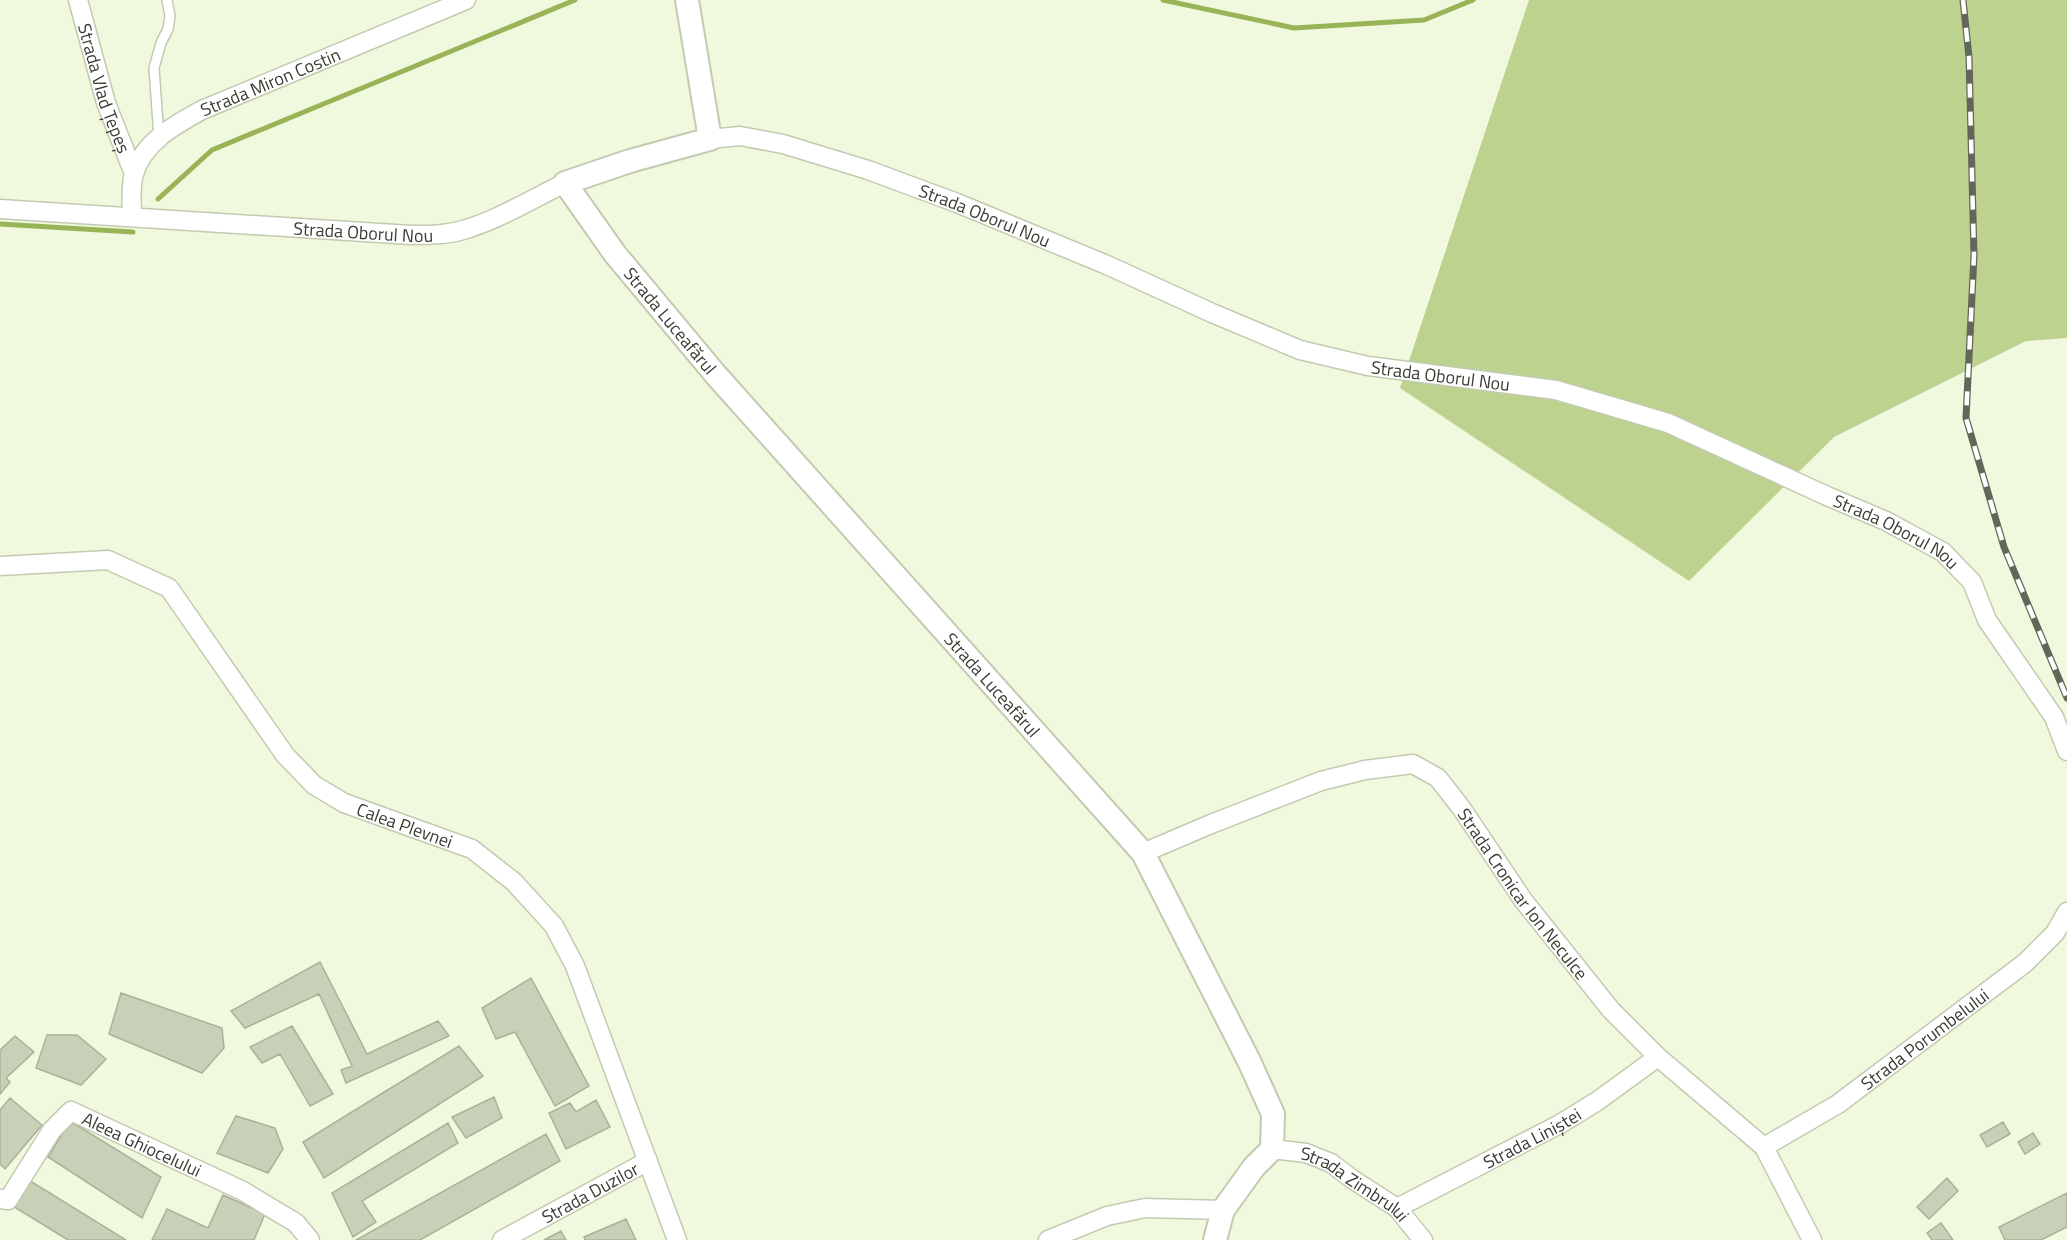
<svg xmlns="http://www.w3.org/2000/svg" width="2067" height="1240" viewBox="0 0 2067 1240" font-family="'Titillium Web',sans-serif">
<rect width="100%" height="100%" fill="#f0f9de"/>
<!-- green -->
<path fill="#bdd28f" d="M 1529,0 L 2067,0 L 2067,338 L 2026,341 L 1834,437 L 1689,581 L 1400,388 Z"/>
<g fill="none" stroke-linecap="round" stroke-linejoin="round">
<!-- stream -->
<path stroke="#99b457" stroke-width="5" d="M 1163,0 L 1294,28 L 1424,20 L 1473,0
M 158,199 L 212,150 L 575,0
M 0,224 L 133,232"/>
</g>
<!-- building -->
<path fill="#c8d1b7" stroke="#a9b198" stroke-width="1.5" d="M 320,962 L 367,1054 L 438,1021 L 449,1036 L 346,1083 L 341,1070 L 352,1066 L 319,994 L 245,1028 L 231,1011 Z
M 531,978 L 589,1086 L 555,1106 L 515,1032 L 496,1039 L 482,1008 Z
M 121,993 L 222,1028 L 224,1048 L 202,1073 L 109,1034 Z
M 292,1026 L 333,1094 L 310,1106 L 280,1054 L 262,1063 L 250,1047 Z
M 47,1035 L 77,1035 L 106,1059 L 81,1085 L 36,1068 Z
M 15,1036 L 34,1052 L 6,1078 L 10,1082 L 0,1094 L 0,1050 Z
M 459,1046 L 483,1076 L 324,1178 L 303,1142 Z
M 494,1097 L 502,1118 L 466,1138 L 452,1117 Z
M 10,1098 L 42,1125 L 5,1169 L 0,1164 L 0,1110 Z
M 596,1100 L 610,1127 L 566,1149 L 549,1113 L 570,1103 L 576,1112 Z
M 236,1116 L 275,1128 L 283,1149 L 268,1173 L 217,1153 Z
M 70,1121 L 161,1177 L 142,1218 L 48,1157 Z
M 2003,1122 L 2010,1134 L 1987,1147 L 1980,1135 Z
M 448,1123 L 458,1143 L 362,1201 L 376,1222 L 353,1237 L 332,1193 Z
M 2033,1133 L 2040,1144 L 2025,1154 L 2018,1142 Z
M 546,1134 L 560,1161 L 420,1240 L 356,1240 Z
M 1947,1178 L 1958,1191 L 1929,1219 L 1917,1207 Z
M 27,1179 L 126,1240 L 68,1240 L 11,1205 Z
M 2067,1193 L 2067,1227 L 2041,1240 L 2005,1240 L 1999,1227 Z
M 223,1195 L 265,1214 L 254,1240 L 152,1240 L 167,1209 L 208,1228 Z
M 626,1219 L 636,1240 L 585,1240 L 584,1237 Z
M 1941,1223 L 1953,1240 L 1932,1240 L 1927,1233 Z
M 561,1231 L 566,1240 L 544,1240 Z"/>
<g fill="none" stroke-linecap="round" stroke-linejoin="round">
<defs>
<path id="service" d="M 159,138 L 154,68 L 161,43 L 168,29 L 170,16 L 167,0"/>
<g id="minor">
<path id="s1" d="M 78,0 L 106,103 L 134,174"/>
<path id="s2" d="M 710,139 L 740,136 L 783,144 L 868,170 L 957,203 L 1107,265 L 1212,313 L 1300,350 L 1368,366 L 1556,390 L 1668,423 L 1827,496 L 1886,521 L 1943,552 L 1972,582 L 1987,620 L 2054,717 L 2067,751"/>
<path id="s3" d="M 0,209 L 411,235 C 429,235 446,235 463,230 C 498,220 532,199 565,183"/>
<path id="s4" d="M 132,217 C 132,204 130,186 134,174 C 143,142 175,125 202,110 L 466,0"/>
<path id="s5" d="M 0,566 L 108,560 L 169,588 L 285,755 L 314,785 L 344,803 L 472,849 L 514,882 L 554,926 L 575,966 L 677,1240"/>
<path id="s6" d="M 1143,853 L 1211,824 L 1321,781 L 1365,770 L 1413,764 L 1438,778 L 1462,809 L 1523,900 L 1611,1010 L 1658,1057 L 1764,1147 L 1812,1240"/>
<path id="s7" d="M 1764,1147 L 1838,1104 L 2025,963 L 2055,933 L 2067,912"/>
<path id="s8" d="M 1272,1149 L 1306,1153 L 1331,1163 L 1352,1179 L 1397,1208 L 1423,1240"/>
<path id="s9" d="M 0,1199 L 8,1200 L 52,1130 L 71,1111 L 243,1191 L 296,1223 L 310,1240"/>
<path id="s10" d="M 1397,1208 L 1560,1124 L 1596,1102 L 1658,1057"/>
<path id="s11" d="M 502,1240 L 648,1161"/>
<path d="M 1048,1240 L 1107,1216 L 1145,1208 L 1223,1210"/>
</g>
<g id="tertiary">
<path id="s12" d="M 687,0 L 710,139 L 630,161 L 565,183 L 615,254 L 716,375 L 1143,853 L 1249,1061 L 1273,1114 L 1272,1149 L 1254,1167 L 1223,1210 L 1215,1240"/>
</g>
</defs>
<!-- service casing -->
<use href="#service" stroke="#c2cbb1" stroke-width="12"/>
<!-- minor casing -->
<use href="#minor" stroke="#c2cbb1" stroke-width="21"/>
<!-- tertiary casing -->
<use href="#tertiary" stroke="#c2cbb1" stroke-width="26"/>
<!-- service -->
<use href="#service" stroke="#fff" stroke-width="9"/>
<!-- minor -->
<use href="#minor" stroke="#fff" stroke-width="18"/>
<!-- tertiary -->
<use href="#tertiary" stroke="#fff" stroke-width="22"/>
<defs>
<path id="rail" d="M 1963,0 L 1969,57 L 1974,255 L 1966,418 L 2004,547 L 2067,698"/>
</defs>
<!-- rail casing -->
<use href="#rail" stroke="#626759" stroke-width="7"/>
<!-- rail -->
<use href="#rail" stroke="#fff" stroke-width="4.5" stroke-dasharray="14" stroke-linecap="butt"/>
</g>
<g text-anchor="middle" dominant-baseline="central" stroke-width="5" stroke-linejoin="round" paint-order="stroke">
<!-- street labels -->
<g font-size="18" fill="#3a3d33" stroke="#fff">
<text stroke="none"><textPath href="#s4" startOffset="213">Strada Miron Costin</textPath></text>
<text stroke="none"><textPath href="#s1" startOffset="92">Strada Vlad Țepeș</textPath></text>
<text stroke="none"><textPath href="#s2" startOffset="288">Strada Oborul Nou</textPath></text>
<text stroke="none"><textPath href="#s3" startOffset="364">Strada Oborul Nou</textPath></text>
<text stroke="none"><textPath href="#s12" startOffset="466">Strada Luceafărul</textPath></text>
<text stroke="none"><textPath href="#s2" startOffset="774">Strada Oborul Nou</textPath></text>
<text stroke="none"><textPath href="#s2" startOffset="1260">Strada Oborul Nou</textPath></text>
<text stroke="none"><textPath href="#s12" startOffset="952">Strada Luceafărul</textPath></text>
<text stroke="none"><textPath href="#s5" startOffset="520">Calea Plevnei</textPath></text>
<text stroke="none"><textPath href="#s6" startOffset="458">Strada Cronicar Ion Neculce</textPath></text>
<text stroke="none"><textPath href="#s7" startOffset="194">Strada Porumbelului</textPath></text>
<text stroke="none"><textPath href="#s10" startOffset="152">Strada Liniștei</textPath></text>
<text stroke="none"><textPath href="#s9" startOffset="196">Aleea Ghiocelului</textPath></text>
<text stroke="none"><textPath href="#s8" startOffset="92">Strada Zimbrului</textPath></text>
<text stroke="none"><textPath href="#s11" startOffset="100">Strada Duzilor</textPath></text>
</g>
</g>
</svg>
